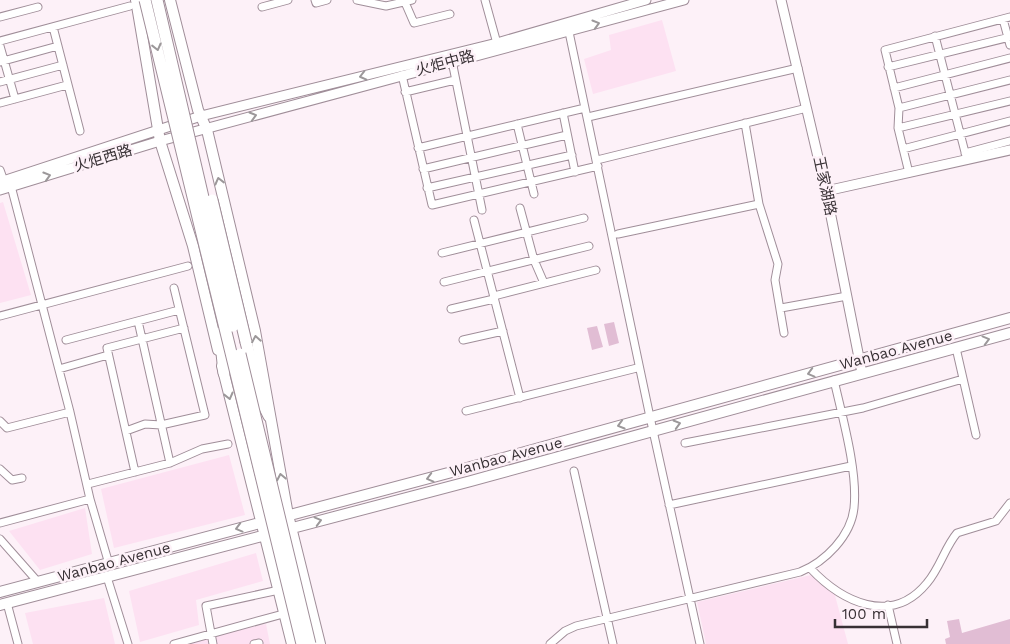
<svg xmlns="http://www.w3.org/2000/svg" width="1010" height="644" viewBox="0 0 1010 644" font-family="'Work Sans','Noto Sans SC',sans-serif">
<rect width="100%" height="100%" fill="#fdf1f8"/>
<!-- built -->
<path fill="#fde1f2" d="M 662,20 L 676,71 L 593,94 L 584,59 L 611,50 L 609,35 Z
M 3,202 L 31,295 L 0,303 L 0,203 Z
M 229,455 L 245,515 L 114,548 L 101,489 Z
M 85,508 L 92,554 L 40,570 L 9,531 Z
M 256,553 L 263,581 L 196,600 L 199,625 L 140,642 L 129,591 Z
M 811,575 L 833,588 L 848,644 L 706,644 L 697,602 Z
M 104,598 L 115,644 L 33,644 L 25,613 Z
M 266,624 L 270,644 L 181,644 Z"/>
<!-- green -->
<path fill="#e1bdd4" d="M 614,322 L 619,343 L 609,346 L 604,324 Z
M 597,326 L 603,347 L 592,350 L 587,328 Z
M 959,619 L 962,633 L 1010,619 L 1010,644 L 946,644 L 945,639 L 950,637 L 947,621 Z"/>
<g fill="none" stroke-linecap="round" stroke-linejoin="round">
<defs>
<path id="minor" d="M 315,0 L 316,3 L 327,0
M 357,0 L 386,6 L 412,0
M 404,0 L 414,23 L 450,14
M 485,0 L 498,47
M 262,7 L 288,0
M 0,17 L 38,7
M 1003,19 L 1010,45
M 53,27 L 80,131
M 569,32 L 650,417 L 700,644
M 935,36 L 967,160
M 0,41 L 130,6
M 0,46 L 15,99
M 452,61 L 482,210
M 0,62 L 58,46
M 888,67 L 1010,37
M 402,75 L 432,205 L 598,166
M 0,82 L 63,65
M 894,88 L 1010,58
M 405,92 L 455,80
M 0,103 L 67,85
M 899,108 L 1010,80
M 563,113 L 575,172
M 588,117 L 798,68
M 745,123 L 759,204 L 778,264 L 775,280 L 784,333
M 517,124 L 534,194
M 898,128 L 1010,101
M 418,148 L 585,108
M 903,149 L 1010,121
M 965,153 L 1010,141
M 597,160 L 803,109
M 423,169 L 567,135
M 0,170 L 4,181 L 11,186 L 70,412 L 90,499 L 109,564
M 909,173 L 898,128 L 899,108 L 885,50 L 1010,17
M 427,188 L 572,155
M 520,208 L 534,260 L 544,283
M 474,220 L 520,398
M 618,234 L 759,204
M 442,253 L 584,218
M 444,282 L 589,246
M 494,296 L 596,270
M 781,308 L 847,296
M 451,309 L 494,299
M 0,316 L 188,266
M 138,321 L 170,463
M 66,340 L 179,310
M 463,340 L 503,331
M 956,348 L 976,435
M 59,369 L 108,355
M 466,411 L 637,368
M 0,421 L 7,428 L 70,412
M 126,431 L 145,424 L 161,425 L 205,415 L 174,288
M 685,443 L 863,408 L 963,379
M 0,469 L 12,480 L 22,478
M 574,471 L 613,644
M 135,472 L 107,348 L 184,328
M 88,484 L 170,463 L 202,449 L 228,444
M 669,505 L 851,466
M 0,523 L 90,499
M 0,539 L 38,582
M 810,568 C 841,601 891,627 927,583 C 940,568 945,547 957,533 L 996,521 L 1010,503
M 107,577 L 128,644
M 7,603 L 18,644
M 888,605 L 897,644
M 174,644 L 283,614
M 213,644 L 206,606 L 279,590
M 254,644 L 259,643
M 550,644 L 565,631 L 576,626 L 800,572 C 825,562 851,536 854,508 C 858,471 842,416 834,380"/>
<path id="tertiary" d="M 781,0 L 826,191 L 862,373
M 0,182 L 201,116 L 497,43 L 646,0
M 0,190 L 160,141 L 684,0
M 826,191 L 1010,150"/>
<path id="secondary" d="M 136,0 L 160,141 L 193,246 L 218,350
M 170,0 L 198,110 L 207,130 L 255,331 L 288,515 L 320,644
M 222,366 L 292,644
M 0,592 L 467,468 L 1010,318
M 0,605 L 471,481 L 1010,333"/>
<path id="trunk" d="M 220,333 L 224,373
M 246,342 L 261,400 L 269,416"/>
</defs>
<!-- minor casing -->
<use href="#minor" stroke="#a08e99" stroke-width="9"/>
<!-- tertiary casing -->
<use href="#tertiary" stroke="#a08e99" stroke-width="11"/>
<!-- secondary casing -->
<use href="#secondary" stroke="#a08e99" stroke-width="12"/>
<!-- trunk casing -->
<use href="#trunk" stroke="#a08e99" stroke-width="13"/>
<!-- minor -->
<use href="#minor" stroke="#fff" stroke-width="7"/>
<!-- tertiary -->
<use href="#tertiary" stroke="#fff" stroke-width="9"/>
<!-- secondary -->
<use href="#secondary" stroke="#fff" stroke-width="10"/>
<!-- trunk -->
<use href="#trunk" stroke="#fff" stroke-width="11"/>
<defs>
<path id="trunk-bridge" d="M 145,0 L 302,644
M 157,0 L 233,326
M 212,200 L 246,342
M 240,354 L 310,644"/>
</defs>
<!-- trunk-bridge casing -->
<use href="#trunk-bridge" stroke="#a08e99" stroke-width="13" stroke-linecap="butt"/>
<!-- trunk-bridge -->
<use href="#trunk-bridge" stroke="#fff" stroke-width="11"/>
</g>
<!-- one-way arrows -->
<defs><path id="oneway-chevron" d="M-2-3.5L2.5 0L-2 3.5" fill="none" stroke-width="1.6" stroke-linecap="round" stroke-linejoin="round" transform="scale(1.25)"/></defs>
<g stroke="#9c989a">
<use href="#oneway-chevron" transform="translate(596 24) rotate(-16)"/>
<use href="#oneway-chevron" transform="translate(157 47) rotate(76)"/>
<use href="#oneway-chevron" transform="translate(363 76) rotate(166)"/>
<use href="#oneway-chevron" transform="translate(253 116) rotate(-16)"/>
<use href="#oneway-chevron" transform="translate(47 176) rotate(-17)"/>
<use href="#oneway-chevron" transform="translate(219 181) rotate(-104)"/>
<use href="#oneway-chevron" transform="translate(256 339) rotate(-100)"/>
<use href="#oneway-chevron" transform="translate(986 340) rotate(-15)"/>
<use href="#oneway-chevron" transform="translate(811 373) rotate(165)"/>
<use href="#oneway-chevron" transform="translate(229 396) rotate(76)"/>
<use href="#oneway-chevron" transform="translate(677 424) rotate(-16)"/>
<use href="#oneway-chevron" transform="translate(621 425) rotate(164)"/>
<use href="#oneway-chevron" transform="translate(281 477) rotate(-101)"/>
<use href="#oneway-chevron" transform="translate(430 478) rotate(165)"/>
<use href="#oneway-chevron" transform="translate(318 521) rotate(-15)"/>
<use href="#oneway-chevron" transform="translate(239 528) rotate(165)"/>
</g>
<g text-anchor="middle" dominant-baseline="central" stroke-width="5" stroke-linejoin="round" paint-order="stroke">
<!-- street labels -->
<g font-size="15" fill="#383135" stroke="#fdf1f8">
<text transform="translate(445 63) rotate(-15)">火炬中路</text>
<text transform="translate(103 158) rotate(-17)">火炬西路</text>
<text transform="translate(825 186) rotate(78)">王家湖路</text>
<text transform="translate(896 350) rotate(-15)">Wanbao Avenue</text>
<text transform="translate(506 457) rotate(-15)">Wanbao Avenue</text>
<text transform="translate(114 562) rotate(-15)">Wanbao Avenue</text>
</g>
</g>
<!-- scale -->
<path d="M835 619v8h92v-8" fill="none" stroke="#383135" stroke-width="2.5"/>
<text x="842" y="619" font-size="15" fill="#383135" stroke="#fdf1f8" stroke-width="4" paint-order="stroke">100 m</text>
</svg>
